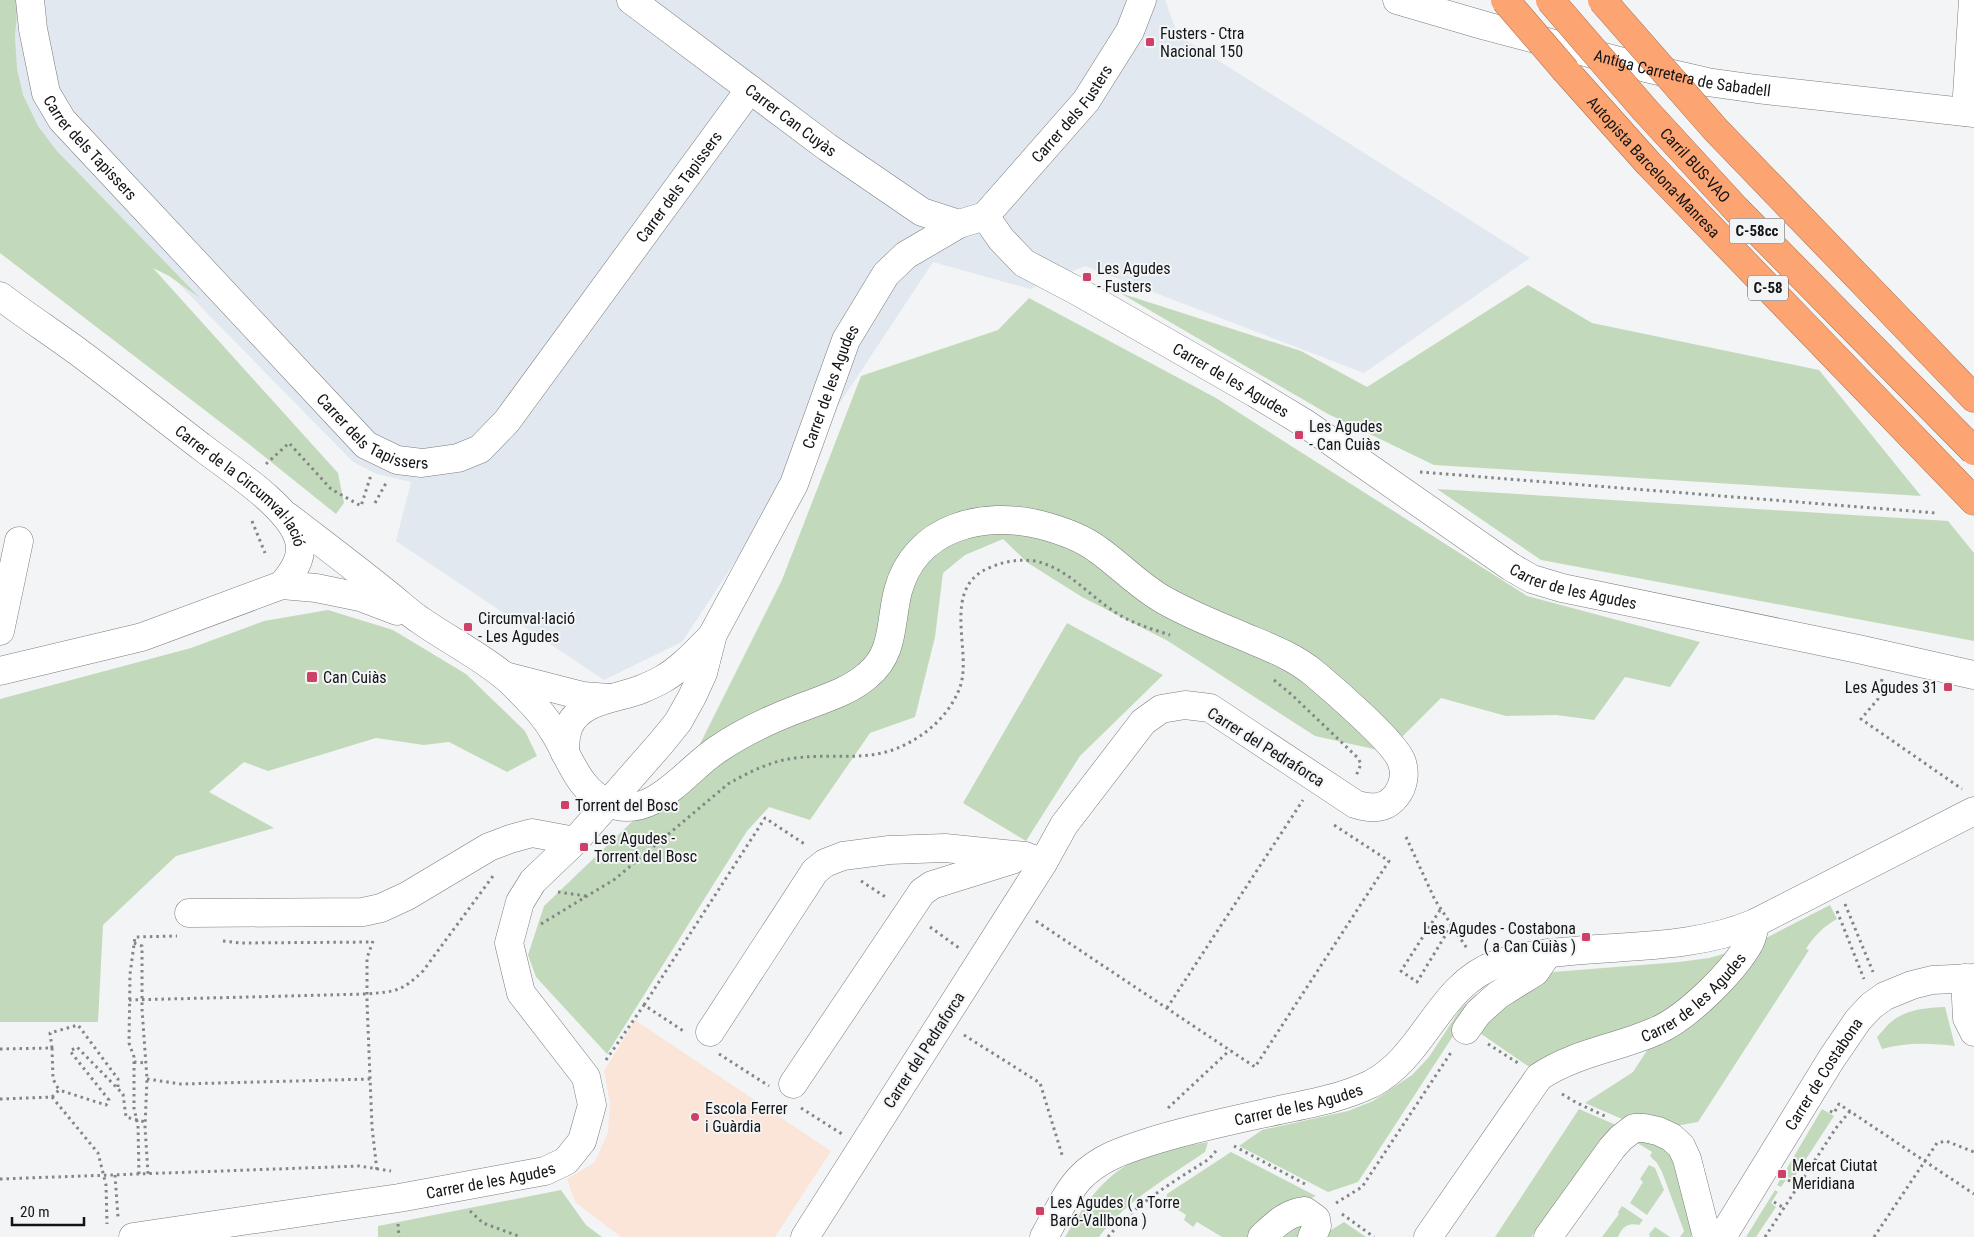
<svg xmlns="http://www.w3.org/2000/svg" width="1974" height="1237" viewBox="0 0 1974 1237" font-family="'Roboto Condensed',sans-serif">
<rect width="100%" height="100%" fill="#f3f4f6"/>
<!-- built -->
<path fill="#e2e8f0" d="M 10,0 L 1165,0 L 1178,35 L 1530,258 L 1364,373 L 1085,266 L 1030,289 L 933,262 L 682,642 L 604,680 L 396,541 L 411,482 L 377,474 L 353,462 L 199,305 L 4,97 Z"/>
<!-- education -->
<path fill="#fbe5d8" d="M 635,1020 L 831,1151 L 775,1237 L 621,1237 L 575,1202 L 567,1179 L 595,1162 L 608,1132 L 610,1103 L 604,1071 Z"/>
<!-- green -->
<path fill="#c2dabb" d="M 0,0 L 18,0 L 15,37 L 17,69 L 23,95 L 38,126 L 56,150 L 200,298 L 169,276 L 153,268 L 338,473 L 344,503 L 336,514 L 245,441 L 0,253 Z
M 1528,285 L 1592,323 L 1819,370 L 1921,496 L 1434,465 L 1328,414 L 1120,293 L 1301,351 L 1367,387 Z
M 1029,298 L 1216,398 L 1527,596 L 1700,642 L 1670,687 L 1625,677 L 1594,720 L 1556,715 L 1506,716 L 1441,698 L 1387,752 L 1315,736 L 1168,641 L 1082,597 L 1028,563 L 1003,539 L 965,555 L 943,573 L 935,637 L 915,717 L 870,733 L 810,820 L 769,807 L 747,831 L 607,1054 L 536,977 L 528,955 L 544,906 L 688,768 L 782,580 L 861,376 L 998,330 Z
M 1437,489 L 1948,521 L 1974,553 L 1974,641 L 1541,560 Z
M 328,610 L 393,630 L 466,674 L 525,731 L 537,756 L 507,772 L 449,742 L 424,745 L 376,738 L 268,771 L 244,762 L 209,792 L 274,828 L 176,856 L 103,925 L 98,1022 L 0,1022 L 0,699 L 191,648 L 264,621 Z
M 1067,623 L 1163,675 L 1080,756 L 1026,841 L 963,803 Z
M 1830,905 L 1837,919 C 1823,927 1814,936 1806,949 L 1809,950 L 1698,1122 L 1670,1127 L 1629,1122 L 1585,1103 L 1633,1072 L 1655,1038 L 1766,938 Z
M 1734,951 L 1731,956 L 1654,1023 L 1534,1068 L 1528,1066 L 1474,1029 L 1525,987 L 1553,972 L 1679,962 L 1709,958 Z
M 1476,994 L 1479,996 L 1358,1182 L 1328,1192 L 1239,1146 L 1262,1130 L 1348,1111 L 1373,1101 L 1412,1075 L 1429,1057 L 1461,1008 Z
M 1945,1007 L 1955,1046 C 1930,1043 1907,1042 1882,1049 L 1877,1037 C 1882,1032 1886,1026 1891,1022 C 1906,1009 1926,1008 1945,1007 Z
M 1579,1109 L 1623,1128 L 1565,1202 L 1531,1237 L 1495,1237 Z
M 1822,1109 L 1834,1116 L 1793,1179 L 1788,1177 L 1781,1187 L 1777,1185 Z
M 1643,1137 L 1672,1150 L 1691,1220 L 1691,1237 L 1680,1237 L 1684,1231 L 1662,1172 L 1657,1163 L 1650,1156 L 1652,1152 L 1634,1141 Z
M 1208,1142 L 1205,1152 C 1168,1178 1126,1200 1099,1237 L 1065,1237 C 1083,1207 1102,1177 1134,1161 C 1156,1150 1184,1147 1208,1142 Z
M 1231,1152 L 1316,1196 L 1292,1206 L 1252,1237 L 1222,1237 L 1197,1222 L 1193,1227 L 1184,1220 L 1186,1215 L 1166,1202 L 1167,1194 Z
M 1649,1165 L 1655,1168 L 1664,1190 L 1647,1215 L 1630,1203 L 1643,1182 L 1640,1179 Z
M 561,1190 L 586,1225 L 602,1237 L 378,1237 L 378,1226 Z
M 1775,1190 L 1778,1192 L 1771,1203 L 1776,1207 L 1756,1237 L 1746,1237 Z
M 1622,1206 L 1643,1220 L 1639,1225 C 1628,1222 1622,1227 1618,1237 L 1602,1237 L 1619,1214 L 1618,1212 Z
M 1344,1222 L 1366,1237 L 1324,1237 L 1328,1232 Z
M 1300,1224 L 1304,1227 L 1301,1237 L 1273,1237 Z
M 1655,1227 L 1670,1237 L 1650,1237 L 1649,1234 Z"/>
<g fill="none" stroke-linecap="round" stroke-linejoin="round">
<defs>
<g id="minor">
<path id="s1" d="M 30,0 L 33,29 L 46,93 L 62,120 L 366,445 L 397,460 L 422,463 L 458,458 L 480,449 L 507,421 L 750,89"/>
<path id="s2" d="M 631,0 L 827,147 L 922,212 L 959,224"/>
<path id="s3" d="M 1397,0 L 1486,26 L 1646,68 L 1707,82 L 1757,89 L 1974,113"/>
<path d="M 1966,112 L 1973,0"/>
<path id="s4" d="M 985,216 L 1001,239 L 1024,263 L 1079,292 L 1255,393 L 1306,424 L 1511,567 L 1532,579 L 1562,588 L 1858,649 L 1974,675"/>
<path id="s5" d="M 0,296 C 25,315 51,332 77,351 C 119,382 161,416 203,448 C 230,469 287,505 298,537 C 305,556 293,572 282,585 L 142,637 L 0,671"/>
<path d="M 287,516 C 322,543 357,569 390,596 C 400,604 409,613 420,620 C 447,639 477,654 503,675 C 511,681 518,689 525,696 C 536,707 546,718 554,732 C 570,758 578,790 608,803 C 653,822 685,770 718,749 C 743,732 771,719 800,708 C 823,699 849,692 868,675 C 895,653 890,621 898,591 C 915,527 983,510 1041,525 C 1060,530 1081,537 1097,549 C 1120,565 1139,586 1164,600 C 1190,615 1219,626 1247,638 C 1271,648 1295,657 1315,674 C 1333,689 1393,741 1401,760 C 1406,772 1404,786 1396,796 C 1385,810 1370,809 1355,804 L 1210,708 L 1185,705 L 1161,709 L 1143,722 L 1064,825 L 1043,863 L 805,1237"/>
<path d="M 282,585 L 316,588 L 360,597 L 397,611"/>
<path d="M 0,631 L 19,541"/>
<path d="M 505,676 L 583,696 L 609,698"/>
<path d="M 565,753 C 565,744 565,735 569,726 C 581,699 618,699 642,689 C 649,686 656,683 663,679 C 682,668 697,651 712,636"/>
<path d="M 189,913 L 363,912 L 381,908 L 407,896 L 489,847 L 510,839 L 532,833 L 575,841"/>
<path d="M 1965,978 L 1967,1018 L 1974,1032"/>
<path d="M 1466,1030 L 1478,1013 L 1498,995 L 1535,972 L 1548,953"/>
<path d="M 710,1032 L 815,871 L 825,863 L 843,856 L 889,850 L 945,848 L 1025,856 L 1043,863"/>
<path d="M 793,1084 L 922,892 L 932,885 L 1012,860"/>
<path id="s6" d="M 133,1237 L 399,1198 L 545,1171 L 566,1161 L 582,1141 L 592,1105 L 586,1077 L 521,993 L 509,943 L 520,902 L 533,881 L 575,841 L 661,743 L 678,722 L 692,697 L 703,673 L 713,634 L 794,484 L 846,340 L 886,274 L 906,255 L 959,224 L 985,216 L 1086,101 L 1130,31 L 1142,0"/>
<path id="s7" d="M 1044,1237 C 1055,1218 1065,1194 1080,1178 C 1099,1158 1124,1150 1149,1142 C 1193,1128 1239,1119 1284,1109 C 1314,1103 1344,1097 1371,1084 C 1425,1056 1438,985 1497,964 C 1517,957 1540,954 1561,952 C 1626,945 1694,949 1755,923 L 1974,811"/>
<path d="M 1262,1237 C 1275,1225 1286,1213 1305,1211 L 1316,1219 L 1317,1226 L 1312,1237"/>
<path id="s8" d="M 1428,1237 L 1539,1077 C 1574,1053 1618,1048 1656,1031 C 1687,1018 1734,971 1750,942 C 1753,936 1754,929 1755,923"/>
<path d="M 1548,1237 L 1612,1148 L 1621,1138 L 1634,1128 L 1644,1128 L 1658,1131 L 1671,1137 L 1681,1146 L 1687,1159 L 1707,1237"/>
<path id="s9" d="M 1722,1237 L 1832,1058 L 1858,1020 L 1871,1006 L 1885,996 L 1912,985 L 1932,980 L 1974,978"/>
</g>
<g id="highway">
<path id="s10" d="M 1566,71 L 1649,164 L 1974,501"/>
<path d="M 1881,301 L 1974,398"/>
</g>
</defs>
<!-- minor casing -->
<use href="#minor" stroke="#7b7c7e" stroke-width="29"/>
<!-- highway casing -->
<use href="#highway" stroke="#aa7251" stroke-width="29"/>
<!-- path -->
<path stroke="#848586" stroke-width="3" stroke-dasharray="2.5 4" stroke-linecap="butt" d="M 266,464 L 289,443 L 331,489 L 361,506 L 371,475
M 1420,472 L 1936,513
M 375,503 L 386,483
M 252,521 L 265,553
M 1882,679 L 1878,699 L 1861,719 L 1962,789
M 1274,680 L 1292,695 L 1358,758 L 1361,764 L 1356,776
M 1406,837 L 1435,900 L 1468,950
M 861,881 L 887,898
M 558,892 L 586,896
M 1845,904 L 1873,972
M 1440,910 L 1401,971 L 1417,982 L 1451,926
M 1837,911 L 1864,979
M 1036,921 L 1255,1067 L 1389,861 L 1334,825 L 1336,822
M 541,924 L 615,879 L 728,784 C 749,772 771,761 795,758 C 842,752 876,766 920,736 C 937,725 953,707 960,687 C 973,651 939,587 991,567 C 1005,561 1020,559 1035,561 C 1068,568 1090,597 1118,614 C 1134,624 1152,629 1170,635
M 930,927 L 959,948
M 223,941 L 241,943 L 372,942
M 373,941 L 367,958 L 367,1002 L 372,1127 L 377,1171
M 134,943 L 142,946 L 142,1009 L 147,1079 L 145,1127 L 148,1174
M 129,1000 L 367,994 C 397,991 401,992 423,971 L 493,876
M 644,1005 L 765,818 L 806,845
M 1167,1008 L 1303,800
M 964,1035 L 1040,1083 L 1063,1158
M 1488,1044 L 1518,1063
M 52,1048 L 53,1079 L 59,1090
M 0,1049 L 52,1048 L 50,1033 L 78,1025 L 118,1079 L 118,1088
M 719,1054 L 769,1086
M 606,1060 L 644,1005 L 685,1032
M 134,1062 L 145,1063
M 147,1079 L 181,1084 L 371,1079
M 1562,1094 L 1577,1103 L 1605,1116
M 52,1097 L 59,1090 L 106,1105 L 109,1100 L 70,1051 L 77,1047 L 123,1094 L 126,1117 L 145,1122
M 0,1099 L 52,1097 L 98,1153 L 106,1185 L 107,1224
M 801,1108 L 842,1134
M 1168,1108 L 1230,1050
M 1830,1111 L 1834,1113 L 1839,1104 L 1974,1194
M 1234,1146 L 1305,1184
M 139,1174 L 138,1126 L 134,1108 L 134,1057 L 129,1043 L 130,974 L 135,937 L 177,936
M 115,1175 L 118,1217
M 0,1179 L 359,1166 L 391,1171
M 1788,1180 L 1798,1186
M 1774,1202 L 1784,1208
M 1336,1203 L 1362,1187 L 1452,1051
M 470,1211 L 483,1223 L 521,1237
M 1342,1214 L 1374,1237
M 398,1224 L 399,1237
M 1108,1237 C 1135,1204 1173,1182 1209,1159 L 1216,1151
M 1765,1237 L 1836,1128 L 1850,1111
M 1874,1237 L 1937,1143 L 1946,1141 L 1974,1152"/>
<!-- minor -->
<use href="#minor" stroke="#fff" stroke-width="28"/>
<!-- highway -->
<use href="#highway" stroke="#fca572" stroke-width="28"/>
<defs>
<g id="highway-bridge">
<path d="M 1505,0 L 1566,71"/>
<path id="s11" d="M 1550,0 L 1645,110 L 1736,209 L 1974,451"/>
<path d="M 1602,0 L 1716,130 L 1881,301"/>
</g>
</defs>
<!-- highway-bridge casing -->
<use href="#highway-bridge" stroke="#aa7251" stroke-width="29" stroke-linecap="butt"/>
<!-- highway-bridge -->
<use href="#highway-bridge" stroke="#fca572" stroke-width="28"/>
</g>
<!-- markers -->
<g fill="#ce4067" stroke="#f3f4f6" stroke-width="2">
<rect x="1145" y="37" width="10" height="10" rx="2.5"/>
<rect x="1082" y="272" width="10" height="10" rx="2.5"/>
<rect x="1294" y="430" width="10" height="10" rx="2.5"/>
<rect x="463" y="622" width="10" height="10" rx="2.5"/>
<rect x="306" y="671" width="12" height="12" rx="2.5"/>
<rect x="1943" y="682" width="10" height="10" rx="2.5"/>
<rect x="560" y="800" width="10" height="10" rx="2.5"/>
<rect x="579" y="842" width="10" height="10" rx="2.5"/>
<rect x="1581" y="932" width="10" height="10" rx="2.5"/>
<circle cx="695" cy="1117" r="5"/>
<rect x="1777" y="1169" width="10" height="10" rx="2.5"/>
<rect x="1035" y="1206" width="10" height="10" rx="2.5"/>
</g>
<g text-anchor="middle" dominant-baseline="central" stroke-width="4" stroke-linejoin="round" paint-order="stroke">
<!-- shield labels -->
<g fill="#f3f4f6" stroke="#565758" stroke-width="1">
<rect x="1729.5" y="218.5" width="55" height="25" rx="4"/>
<rect x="1748" y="275.5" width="40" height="25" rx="4"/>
</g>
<g font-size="15" font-weight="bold" fill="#131415">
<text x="1757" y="231">C-58cc</text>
<text x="1768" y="288">C-58</text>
</g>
<!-- poi labels -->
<g font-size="16" fill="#131415" stroke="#f3f4f6" text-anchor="start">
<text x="1160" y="33">Fusters - Ctra<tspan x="1160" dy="18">Nacional 150</tspan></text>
<text x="1097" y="268">Les Agudes<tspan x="1097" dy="18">- Fusters</tspan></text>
<text x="1309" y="426">Les Agudes<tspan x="1309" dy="18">- Can Cuiàs</tspan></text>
<text x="478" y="618">Circumval·lació<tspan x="478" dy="18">- Les Agudes</tspan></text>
<text x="323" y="677">Can Cuiàs</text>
<text x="1938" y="687" text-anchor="end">Les Agudes 31</text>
<text x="575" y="805">Torrent del Bosc</text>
<text x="594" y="838">Les Agudes -<tspan x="594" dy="18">Torrent del Bosc</tspan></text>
<text x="1576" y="928" text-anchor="end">Les Agudes - Costabona<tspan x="1576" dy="18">( a Can Cuiàs )</tspan></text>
<text x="705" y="1108">Escola Ferrer<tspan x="705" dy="18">i Guàrdia</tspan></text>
<text x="1792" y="1165">Mercat Ciutat<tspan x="1792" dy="18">Meridiana</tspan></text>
<text x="1050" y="1202">Les Agudes ( a Torre<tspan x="1050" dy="18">Baró-Vallbona )</tspan></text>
</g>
<!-- street labels -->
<g font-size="16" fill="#131415" stroke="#f3f4f6">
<text stroke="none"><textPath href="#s3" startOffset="295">Antiga Carretera de Sabadell</textPath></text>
<text stroke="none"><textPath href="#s6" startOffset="1719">Carrer dels Fusters</textPath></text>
<text stroke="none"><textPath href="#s2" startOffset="200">Carrer Can Cuyàs</textPath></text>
<text stroke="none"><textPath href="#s1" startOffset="165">Carrer dels Tapissers</textPath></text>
<text stroke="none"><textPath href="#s11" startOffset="220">Carril BUS-VAO</textPath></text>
<text stroke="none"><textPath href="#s10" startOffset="130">Autopista Barcelona-Manresa</textPath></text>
<text stroke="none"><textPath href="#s1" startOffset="1020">Carrer dels Tapissers</textPath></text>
<text stroke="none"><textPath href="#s4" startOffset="299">Carrer de les Agudes</textPath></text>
<text stroke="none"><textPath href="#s6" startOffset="1342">Carrer de les Agudes</textPath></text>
<text stroke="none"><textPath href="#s1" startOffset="570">Carrer dels Tapissers</textPath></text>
<text stroke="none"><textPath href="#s5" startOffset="308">Carrer de la Circumval·lació</textPath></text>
<text stroke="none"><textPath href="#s4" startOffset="702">Carrer de les Agudes</textPath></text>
<text transform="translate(1266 747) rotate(32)">Carrer del Pedraforca</text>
<text stroke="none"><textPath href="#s8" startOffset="371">Carrer de les Agudes</textPath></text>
<text transform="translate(924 1050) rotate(-57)">Carrer del Pedraforca</text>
<text stroke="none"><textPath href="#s9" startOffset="192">Carrer de Costabona</textPath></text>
<text stroke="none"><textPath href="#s7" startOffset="302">Carrer de les Agudes</textPath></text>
<text stroke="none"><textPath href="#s6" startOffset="362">Carrer de les Agudes</textPath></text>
</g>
</g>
<!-- scale -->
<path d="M12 1217v8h72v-8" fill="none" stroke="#131415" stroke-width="2.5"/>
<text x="20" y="1217" font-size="15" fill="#131415" stroke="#f3f4f6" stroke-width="4" paint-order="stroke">20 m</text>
</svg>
